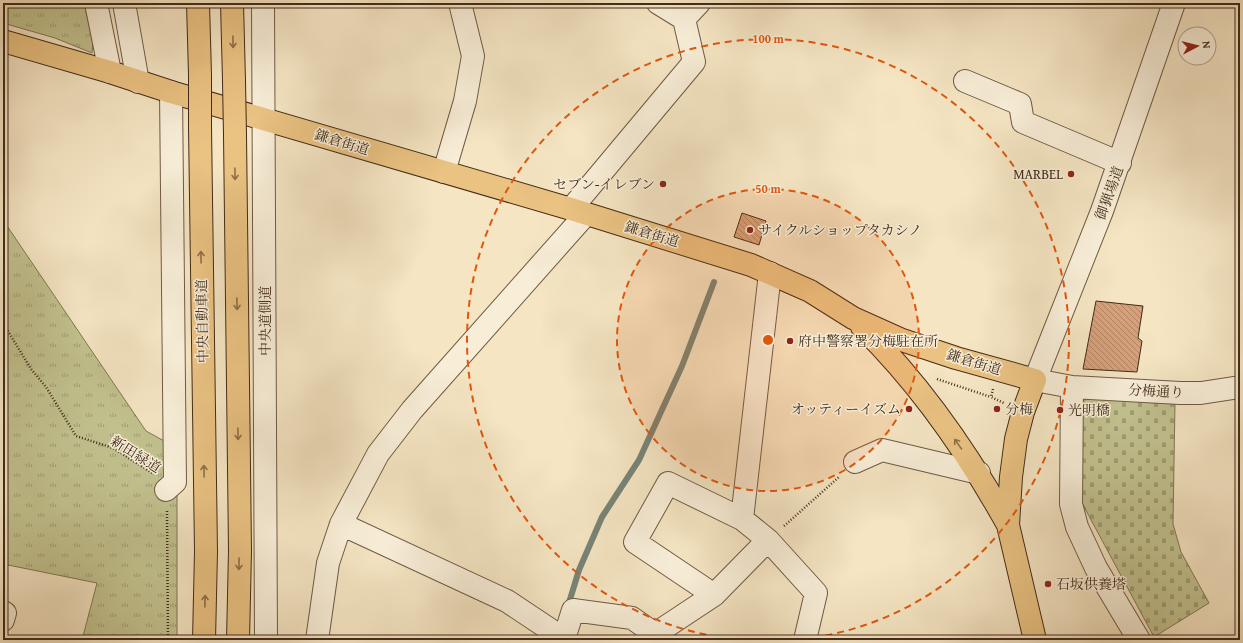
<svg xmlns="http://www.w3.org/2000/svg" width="1243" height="643" viewBox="0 0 1243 643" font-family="'Gentium Book Plus','Noto Serif JP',serif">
<defs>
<pattern id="grass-tufts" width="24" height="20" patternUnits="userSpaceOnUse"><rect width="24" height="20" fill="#c2c28f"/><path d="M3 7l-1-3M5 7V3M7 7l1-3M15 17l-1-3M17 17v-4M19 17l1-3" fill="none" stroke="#9f9e74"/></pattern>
<pattern id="cemetery-stones" width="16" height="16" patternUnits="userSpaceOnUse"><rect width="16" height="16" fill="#c2c28f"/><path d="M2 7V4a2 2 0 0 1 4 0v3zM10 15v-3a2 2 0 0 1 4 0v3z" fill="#9f9e74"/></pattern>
<pattern id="building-back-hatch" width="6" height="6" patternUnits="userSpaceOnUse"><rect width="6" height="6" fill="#d6a079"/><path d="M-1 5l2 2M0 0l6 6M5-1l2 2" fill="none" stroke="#af8362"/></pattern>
</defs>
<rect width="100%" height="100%" fill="#f5e5c3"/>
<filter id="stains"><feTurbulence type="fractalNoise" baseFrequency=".005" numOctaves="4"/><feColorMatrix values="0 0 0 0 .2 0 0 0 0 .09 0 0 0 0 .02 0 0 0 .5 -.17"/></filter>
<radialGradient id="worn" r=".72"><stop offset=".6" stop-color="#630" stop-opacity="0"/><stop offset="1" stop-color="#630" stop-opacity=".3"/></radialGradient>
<!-- grass -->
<path fill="url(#grass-tufts)" stroke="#827654" d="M 3,3 L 84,3 L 93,41 L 92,53 L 55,38 L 3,23 Z
M 3,220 L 146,431 L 177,448 L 177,640 L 82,640 L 97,583 L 3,564 Z"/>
<!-- cemetery -->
<path fill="url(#cemetery-stones)" stroke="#827654" d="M 1099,396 L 1175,403 L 1173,524 L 1181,552 L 1209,603 L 1154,637 L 1082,503 L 1081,401 Z"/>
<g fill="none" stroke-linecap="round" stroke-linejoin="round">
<!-- stream -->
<path stroke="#788477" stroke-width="6" d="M 568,606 L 579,570 L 602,517 L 639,460 L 682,366 L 714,282"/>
</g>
<!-- building -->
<path fill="url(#building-back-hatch)" stroke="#422b19" d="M 742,213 L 766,221 L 759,245 L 734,237 Z
M 1096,301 L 1143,306 L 1138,338 L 1142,341 L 1137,372 L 1083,369 Z"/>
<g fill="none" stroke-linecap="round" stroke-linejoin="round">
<defs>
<path id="minor" d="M 96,3 L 110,72
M 124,3 L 138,82
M 263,3 L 266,640
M 1174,3 L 1102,211 L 1035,380 L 1072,387 L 1180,393 L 1201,393 L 1240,387
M 684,19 L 699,3
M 965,81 L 1020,104 L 1023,122 L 1120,163
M 444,172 L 465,101 L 473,56 L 460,3
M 571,209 L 694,62 L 684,19 L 658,3
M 770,273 L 742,519 L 768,540 L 816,593 L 805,640
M 1072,387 L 1071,504 L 1077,527 L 1096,568 L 1139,640
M 855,462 L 882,450 L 979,473
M 166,490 L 175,482 L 171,92
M 341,524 L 507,601 L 564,639 L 573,610 L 632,618 L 655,634 L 714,595 L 768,540
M 714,595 L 635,542 L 668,483 L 742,519
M 3,612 L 5,613 L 3,620
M 317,640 L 328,563 L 341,524 L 378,454 L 412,410 L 586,214"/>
<path id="major" d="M 3,41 L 110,72 L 171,92 L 571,209 L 751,265 L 810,291 L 853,318 L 902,340 L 956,358 L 1035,380 L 1023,412 L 1016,439 L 1011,477 L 1008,525 L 1035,640
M 862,327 C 921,385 968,453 1008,525"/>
<path id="highway" d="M 198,3 L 200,75
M 232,3 L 234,81
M 200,127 L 206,552 L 204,640
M 235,135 L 240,551 L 238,640"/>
</defs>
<!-- minor casing -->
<use href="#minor" stroke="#6f5a44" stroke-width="24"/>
<!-- major casing -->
<use href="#major" stroke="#422b19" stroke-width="24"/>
<!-- highway casing -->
<use href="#highway" stroke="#422b19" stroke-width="24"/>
<!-- path -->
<path stroke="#422b19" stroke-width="2.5" stroke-dasharray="1 2" stroke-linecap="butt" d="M 3,323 L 31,369 L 46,387 L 76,436 L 113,448 L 154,474
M 937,379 L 991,397
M 993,389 L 991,397 L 1004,403
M 167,511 L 168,640
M 784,526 L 840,476"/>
<!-- minor -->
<use href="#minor" stroke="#f8eed8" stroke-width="22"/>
<!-- major -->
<use href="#major" stroke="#eac282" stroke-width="22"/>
<!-- highway -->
<use href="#highway" stroke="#eac282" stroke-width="22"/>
<defs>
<path id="highway-bridge" d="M 234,81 L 235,135
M 200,127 L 200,75"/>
</defs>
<!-- highway-bridge casing -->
<use href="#highway-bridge" stroke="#422b19" stroke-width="24" stroke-linecap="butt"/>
<!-- highway-bridge -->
<use href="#highway-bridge" stroke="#eac282" stroke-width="22"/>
</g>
<!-- one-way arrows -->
<defs><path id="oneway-shaft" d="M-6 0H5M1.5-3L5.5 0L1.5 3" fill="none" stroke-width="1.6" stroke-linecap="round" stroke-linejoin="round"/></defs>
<g stroke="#8e6f48">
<use href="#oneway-shaft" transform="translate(233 42) rotate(89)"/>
<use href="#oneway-shaft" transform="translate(235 174) rotate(89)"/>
<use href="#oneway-shaft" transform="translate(201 257) rotate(-91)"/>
<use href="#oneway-shaft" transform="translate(237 304) rotate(89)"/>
<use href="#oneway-shaft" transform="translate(238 434) rotate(89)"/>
<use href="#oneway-shaft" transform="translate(958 444) rotate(-125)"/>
<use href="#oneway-shaft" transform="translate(204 471) rotate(-91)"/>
<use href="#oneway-shaft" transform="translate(239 564) rotate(91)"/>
<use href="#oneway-shaft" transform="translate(205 601) rotate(-89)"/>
</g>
<!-- distance rings -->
<circle cx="768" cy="340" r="151" fill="#e0570d" fill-opacity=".12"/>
<g fill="none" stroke="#e0570d" stroke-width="2" stroke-dasharray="7 5">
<circle cx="768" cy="340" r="151"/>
<path d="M742 640A301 301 0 1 1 794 640"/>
</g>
<!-- markers -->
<g fill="#8f2418" stroke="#f8eed8" stroke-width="1.5">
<circle cx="1071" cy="174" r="4"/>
<circle cx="663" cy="184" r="4"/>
<circle cx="750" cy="230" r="4"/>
<circle cx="790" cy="341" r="4"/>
<circle cx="909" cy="409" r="4"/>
<circle cx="997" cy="409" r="4"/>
<circle cx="1060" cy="410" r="4"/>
<circle cx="1048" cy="584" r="4"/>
</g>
<g text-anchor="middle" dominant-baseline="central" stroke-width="3" stroke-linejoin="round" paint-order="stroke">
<!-- street labels -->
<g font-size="14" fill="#422b19" stroke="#f8eed8">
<text transform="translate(342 142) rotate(17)">鎌倉街道</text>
<text transform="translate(1109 193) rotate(-70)">御猟場道</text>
<text transform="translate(652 234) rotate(17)">鎌倉街道</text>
<text transform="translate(202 321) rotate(-91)">中央自動車道</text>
<text transform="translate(265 321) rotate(-90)">中央道側道</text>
<text transform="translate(974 362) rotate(17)">鎌倉街道</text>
<text transform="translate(1156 391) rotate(3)">分梅通り</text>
<text transform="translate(136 454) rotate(32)">新田緑道</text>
</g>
<!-- poi labels -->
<g font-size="14" fill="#422b19" stroke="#f8eed8" text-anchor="start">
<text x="1063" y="174" text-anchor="end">MARBEL</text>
<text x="655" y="184" text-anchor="end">セブン-イレブン</text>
<text x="758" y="230">サイクルショップタカシノ</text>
<text x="798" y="341">府中警察署分梅駐在所</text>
<text x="901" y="409" text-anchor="end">オッティーイズム</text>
<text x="1005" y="409">分梅</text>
<text x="1068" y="410">光明橋</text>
<text x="1056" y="584">石坂供養塔</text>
</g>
</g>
<circle cx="768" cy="340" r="6" fill="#e0570d" stroke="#f8eed8" stroke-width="2"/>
<g font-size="12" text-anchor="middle" font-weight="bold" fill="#e0570d" stroke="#f8eed8" stroke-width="3" stroke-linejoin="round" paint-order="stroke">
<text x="768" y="43">100 m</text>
<text x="768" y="193">50 m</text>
</g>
<!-- margin -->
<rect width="1243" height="643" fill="none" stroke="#f5e5c3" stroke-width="16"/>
<rect x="4" y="4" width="1235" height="635" fill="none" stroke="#422b19" stroke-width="2"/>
<rect x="8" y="8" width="1227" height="627" fill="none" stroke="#422b19"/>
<!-- north arrow -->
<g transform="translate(1197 46) rotate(83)"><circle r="19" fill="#f8eed8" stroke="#afa08c"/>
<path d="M0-3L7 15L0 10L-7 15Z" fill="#8f2418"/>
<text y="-6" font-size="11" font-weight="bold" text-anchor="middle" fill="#422b19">N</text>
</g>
<rect width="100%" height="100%" filter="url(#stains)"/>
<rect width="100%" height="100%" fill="url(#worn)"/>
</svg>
